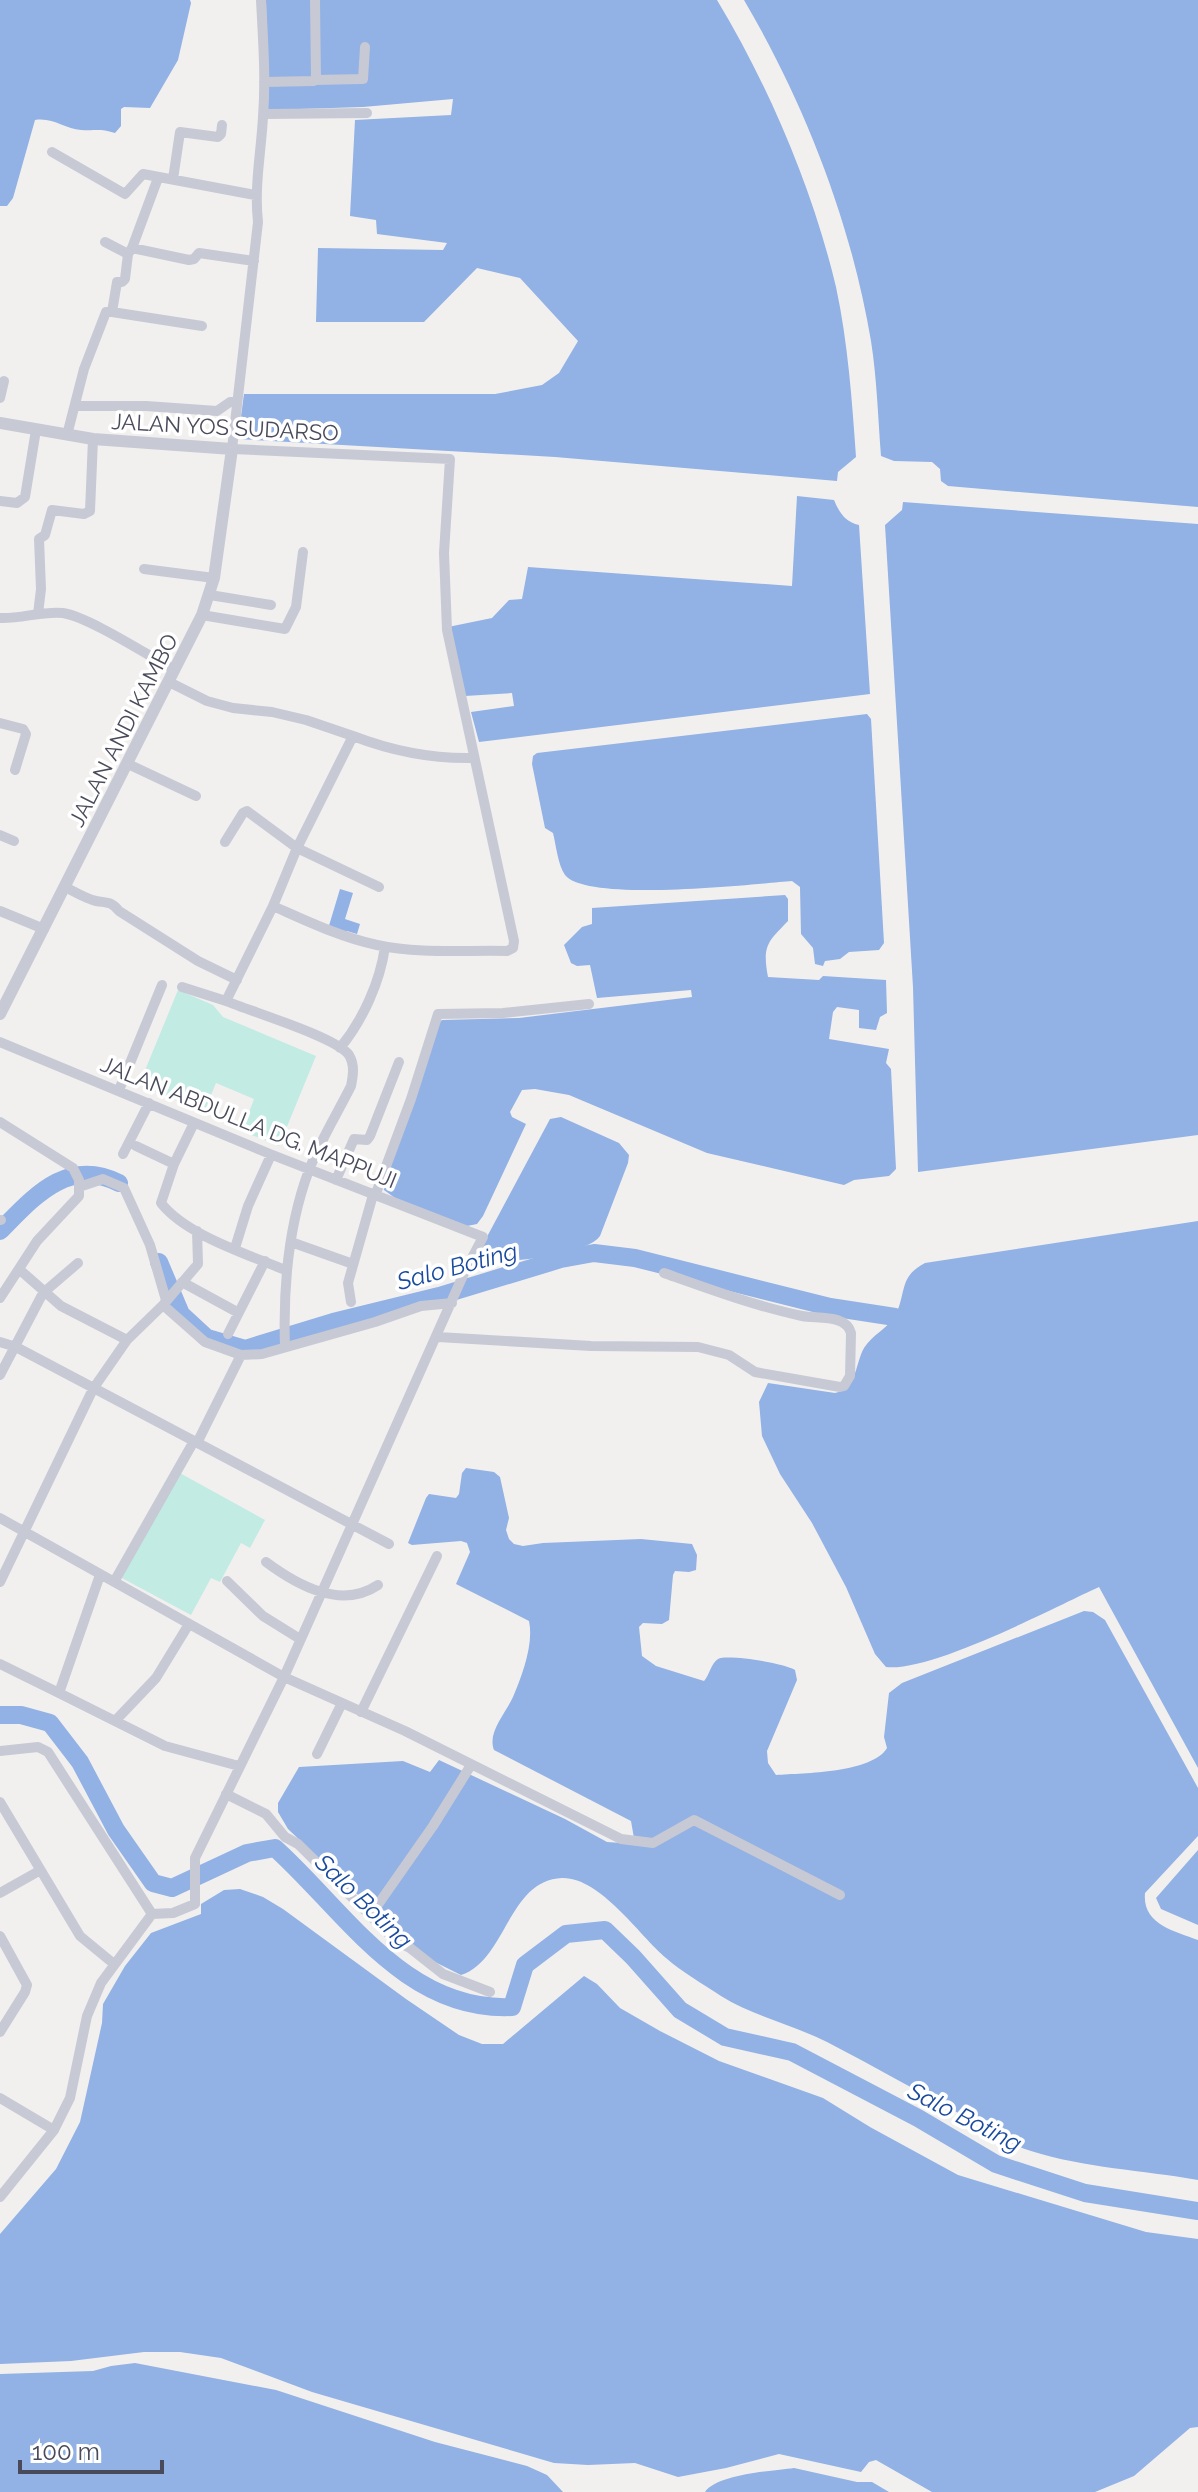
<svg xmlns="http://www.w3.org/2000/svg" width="1198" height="2492" viewBox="0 0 1198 2492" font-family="Raleway,sans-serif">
<rect width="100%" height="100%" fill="#f1f0ef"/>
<!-- green -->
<path fill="#c1ebe3" d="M 178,990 L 213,1005 L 223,1017 L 316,1056 L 279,1146 L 242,1131 L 254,1099 L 216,1083 L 204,1112 L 139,1085 Z
M 178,1472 L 265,1520 L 250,1548 L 241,1543 L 220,1582 L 211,1578 L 191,1615 L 120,1577 Z"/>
<!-- water -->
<path fill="#92b1e4" d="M 0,0 L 190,0 L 191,3 L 178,60 L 150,108 L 124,107 L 121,109 L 121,126 L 115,133 C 99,128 96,131 81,130 C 65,129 53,117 35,120 L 13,198 L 7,206 L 0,206 Z
M 266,0 L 717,0 C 769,86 813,190 836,287 C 848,343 852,401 856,457 L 838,472 L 837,481 L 555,457 L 238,439 L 244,394 L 495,394 L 542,385 L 559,373 L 578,341 L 520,278 L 477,268 L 424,322 L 316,322 L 318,248 L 443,250 L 447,243 L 377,234 L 376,220 L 350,216 L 355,120 L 451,115 L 453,99 L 363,107 L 268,110 Z
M 744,0 L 1198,0 L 1198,507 L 948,486 L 941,481 L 940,469 L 932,462 L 894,461 L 881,456 C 878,418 877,379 871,341 C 851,222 805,104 744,0 Z
M 797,496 L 834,500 C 839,512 845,522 859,525 L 870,694 L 479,742 L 471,712 L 514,706 L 512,693 L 465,696 L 448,627 L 492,618 L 509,600 L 522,599 L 528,567 L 792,586 Z
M 903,502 L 1198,524 L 1198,1135 L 918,1172 L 913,987 L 885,525 L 902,510 Z
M 867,714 L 871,719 L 884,943 L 879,950 L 849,952 L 840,959 L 825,961 L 823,966 L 815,964 L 813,948 L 801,934 L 800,887 L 792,881 C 754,884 587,903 565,875 C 558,865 556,845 553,833 L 545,828 L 532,764 L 533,756 L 537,753 Z
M 340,889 L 353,893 L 345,919 L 360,924 L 357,934 L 347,931 L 345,935 L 328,929 Z
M 785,895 L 788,899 L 788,921 C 768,942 762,945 768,977 L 819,980 L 823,976 L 886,980 L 887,1013 L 880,1017 L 876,1030 L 859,1028 L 859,1010 L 837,1007 L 833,1012 L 829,1039 L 889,1049 L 886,1063 L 891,1069 L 896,1169 L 889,1176 L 854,1180 L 844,1185 L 707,1153 L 569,1095 L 535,1089 L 522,1090 L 510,1112 L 512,1117 L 526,1124 L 483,1216 L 477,1224 L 467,1226 L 395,1198 L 384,1190 L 383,1184 L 438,1024 L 442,1020 L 519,1018 L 692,997 L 691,990 L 597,998 L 590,965 L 577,966 L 571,963 L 564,945 L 582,927 L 592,924 L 592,908 Z
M 561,1117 L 619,1143 L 629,1155 L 628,1163 L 600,1236 C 588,1253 527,1260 505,1261 L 505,1252 L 481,1248 L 550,1119 Z
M 1198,1221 L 1198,1768 L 1099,1587 C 1053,1608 932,1672 886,1667 L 875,1654 L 846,1587 L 812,1523 L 780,1474 L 762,1436 L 759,1402 L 768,1383 L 835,1393 C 857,1389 855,1364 864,1348 C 872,1335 888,1328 895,1316 C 907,1293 898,1277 925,1263 Z
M 466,1468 L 494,1472 L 500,1477 L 509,1518 L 506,1530 L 509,1539 L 514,1544 L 523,1546 L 543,1543 L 641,1539 L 692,1544 L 697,1555 L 696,1570 L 689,1572 L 675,1571 L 673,1575 L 669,1620 L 662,1624 L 643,1623 L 639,1627 L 642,1656 L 656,1666 L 704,1681 C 709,1676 711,1663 718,1659 C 727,1654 784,1663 795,1670 L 797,1680 L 767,1751 L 768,1763 L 776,1775 C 804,1773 872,1773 887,1748 L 884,1737 L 889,1693 L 902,1683 L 1084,1611 L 1093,1612 L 1105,1620 L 1198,1788 L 1198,1836 L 1145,1893 C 1142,1924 1174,1931 1198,1940 L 1198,2180 C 1142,2170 1085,2168 1031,2151 C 1010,2145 990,2130 971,2120 C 923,2094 875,2067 827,2042 C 793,2025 753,2016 721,1996 C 703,1984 682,1972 666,1958 C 639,1935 600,1877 562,1878 C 508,1880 506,1961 461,1975 L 433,1961 L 409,1943 L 288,1829 L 278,1812 L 278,1803 L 299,1767 L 403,1761 L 430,1772 L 439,1760 L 565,1819 L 607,1842 L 635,1844 L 631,1821 L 494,1750 C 487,1732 506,1713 513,1697 C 522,1676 534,1644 529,1621 L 456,1584 L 470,1552 L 467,1543 L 461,1541 L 412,1545 L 408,1543 L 426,1498 L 429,1494 L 456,1498 L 459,1494 L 462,1473 Z
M 1198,1850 L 1198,1925 L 1161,1909 L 1156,1898 Z
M 240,1889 L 263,1897 L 283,1909 L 406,1999 L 459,2035 L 482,2044 L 503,2044 L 584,1976 L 597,1984 L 620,2008 L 660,2031 L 719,2061 L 823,2098 L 870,2127 L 958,2175 L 1146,2232 L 1198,2239 L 1198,2427 L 1190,2428 L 1134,2476 L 1095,2492 L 932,2492 L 876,2460 L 869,2462 L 861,2472 L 779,2454 L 726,2468 L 678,2477 L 635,2463 L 588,2465 L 554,2463 L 312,2392 L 221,2358 L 180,2352 L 144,2352 L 71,2361 L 0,2364 L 0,2234 L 56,2169 L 80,2122 L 102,2023 L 103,2004 L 125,1966 L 151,1933 L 201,1914 L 201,1904 L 224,1890 Z
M 135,2363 L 276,2390 L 435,2442 L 527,2466 L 547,2475 L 563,2492 L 0,2492 L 0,2374 L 93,2371 L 111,2366 Z
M 794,2468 L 857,2482 L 872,2482 L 889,2492 L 705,2492 C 717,2474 772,2471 794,2468 Z"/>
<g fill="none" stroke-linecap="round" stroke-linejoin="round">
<!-- river -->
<path stroke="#92b1e4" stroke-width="18" d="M 0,1231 C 34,1197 67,1157 119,1183
M 159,1262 L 181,1314 L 207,1338 L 245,1349 L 333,1322 L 439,1296 L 561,1259 L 594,1253 L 635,1258 L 830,1307 L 895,1317
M 0,1715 L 21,1715 L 50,1723 L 80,1762 L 116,1830 L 153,1883 L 172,1888 L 247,1853 L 275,1848 C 345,1911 405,2012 512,2007 L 525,1965 L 566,1934 L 605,1930 L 633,1957 L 680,2010 L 725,2037 L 792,2052 L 918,2118 L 996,2164 L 1085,2193 L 1198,2211"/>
<!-- minor -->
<path stroke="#c7c9d5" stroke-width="10" d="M 315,80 L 363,79 L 365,47
M 264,82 L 314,81 L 316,79 L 315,0
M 264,114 L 367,113
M 52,152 L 125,194 L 143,174 L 255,195
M 173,179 L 180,132 L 218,137 L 221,134 L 222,125
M 105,242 L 128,254 L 132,248 L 189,260 L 194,259 L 199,253 L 254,261
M 132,248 L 158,178
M 112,312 L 202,326
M 0,398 L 4,381
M 75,406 L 146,406 L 217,411 L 230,402 L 237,402
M 67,435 L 84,369 L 106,312 L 112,312 L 117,282 L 122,282 L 125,279 L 128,254
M 0,501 L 17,503 L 25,497 L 36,430
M 144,569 L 214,578
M 210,595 L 271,605
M 38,614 L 41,589 L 39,539 L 45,535 L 52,510 L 84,514 L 90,511 L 93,439
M 202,615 L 285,629 L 296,607 L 303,552
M 0,618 C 21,619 41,611 63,613 C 89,617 149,656 175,670
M 169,682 L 207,701 L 233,708 L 272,712 L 306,720 L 353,736 L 297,848 L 273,906 C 307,921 340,937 377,945 C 418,954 465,950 507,951 L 513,948 L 514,941 L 447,630 L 444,553 L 450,459 L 232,449 L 258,222 C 254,187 261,153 263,117 C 266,78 263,39 261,0
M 0,723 L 23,729 L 26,734 L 15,770
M 353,736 C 392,751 431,759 474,758
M 128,764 L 196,796
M 0,835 L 14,841
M 225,842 L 243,813 L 247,811 L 297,848 L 379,887
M 65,887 C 75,892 86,899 96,901 C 107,903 111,901 119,911 L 198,961 L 237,980
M 273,906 L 226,1001 C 252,1012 336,1037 349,1055 C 355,1065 353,1076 351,1086 C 337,1114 320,1141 309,1170 C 288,1226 283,1287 285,1347
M 0,911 L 44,929
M 182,987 L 226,1001
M 0,1042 L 270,1154 L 483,1237 L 465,1271 L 284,1677 L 195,1858 L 195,1904 L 173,1913 L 152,1914 L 48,1752 L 38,1747 L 0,1751
M 340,1048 C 363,1020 380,982 385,947
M 119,1090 L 162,985
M 0,1122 L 73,1168 L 79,1180 L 79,1196 L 37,1241 L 0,1298
M 136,1146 L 174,1164 L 161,1203 C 186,1235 247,1254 285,1270
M 123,1154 L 149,1103
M 174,1164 L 194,1123
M 336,1180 L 354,1139 L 367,1140 L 370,1136 L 399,1062
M 79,1187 L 103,1179 L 124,1188 L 150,1245 L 166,1300
M 375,1196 L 411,1099 L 438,1014 L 503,1013 L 589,1004
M 0,1220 L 1,1220
M 291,1242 L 353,1264
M 235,1248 L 248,1206 L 271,1155
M 182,1282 L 237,1312
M 351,1302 L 348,1283 L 373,1195
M 163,1305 L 205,1342 L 241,1355 L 262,1354 L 375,1322 L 421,1306 L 452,1303
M 228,1334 L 265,1261
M 438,1337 L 591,1346 L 698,1347 L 729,1355 L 755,1372 L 840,1387 L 844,1386 L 850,1376 L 851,1333 C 846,1314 817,1319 802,1316 C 755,1306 709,1289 664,1273
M 127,1340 L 163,1305 L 198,1264 L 197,1231
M 0,1342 L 16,1347 L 389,1544
M 0,1375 L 43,1293 L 78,1263
M 197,1443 L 241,1355
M 0,1518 L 284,1677 L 405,1731 L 621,1839 L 653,1843 L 694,1820 L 840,1895
M 266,1562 C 297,1585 341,1610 378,1585
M 227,1581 L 263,1616 L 300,1639
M 0,1582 L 93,1389 L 127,1340 L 61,1306 L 20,1270
M 114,1582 L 194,1441
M 0,1664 L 59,1693 L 100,1575
M 59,1693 L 165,1746 L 239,1766
M 361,1712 L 437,1556
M 115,1721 L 156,1678 L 189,1624
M 317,1754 L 342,1703
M 226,1794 L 266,1814 L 285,1837 L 298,1844 L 396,1941 L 410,1948 L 443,1974 L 490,1992
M 0,1802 L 80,1936 L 114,1964
M 0,1893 L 39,1871
M 370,1916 L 433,1826 L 471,1765
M 0,1936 L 27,1985 L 25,1992 L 0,2032
M 0,2098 L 54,2130
M 0,2197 L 54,2130 L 70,2098 L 87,2016 L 101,1983 L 152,1914"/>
<!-- tertiary -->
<path stroke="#c7c9d5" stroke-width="12" d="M 0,423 L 93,439 L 232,449 L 214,578 L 202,615 L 0,1014"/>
</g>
<g text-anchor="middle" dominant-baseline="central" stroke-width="7" stroke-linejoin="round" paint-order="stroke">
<!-- street labels -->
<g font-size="22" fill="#494b5b" stroke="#fff">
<text transform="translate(225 427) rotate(3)">JALAN YOS SUDARSO</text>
<text transform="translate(123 730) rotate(-63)">JALAN ANDI KAMBO</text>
<text transform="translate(249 1122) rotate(22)">JALAN ABDULLA DG. MAPPUJI</text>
</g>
<!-- water labels -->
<g font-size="24" font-style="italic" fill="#194a9e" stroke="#fff">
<text transform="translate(457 1266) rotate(-15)">Salo Boting</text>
<text transform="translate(364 1901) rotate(44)">Salo Boting</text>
<text transform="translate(965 2117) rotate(27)">Salo Boting</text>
</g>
</g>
<!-- scale -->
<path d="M20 2460v12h142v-12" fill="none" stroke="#494b5b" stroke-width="4"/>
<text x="32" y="2460" font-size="24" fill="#494b5b" stroke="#ffffff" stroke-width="6" paint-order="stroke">100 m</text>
</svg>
